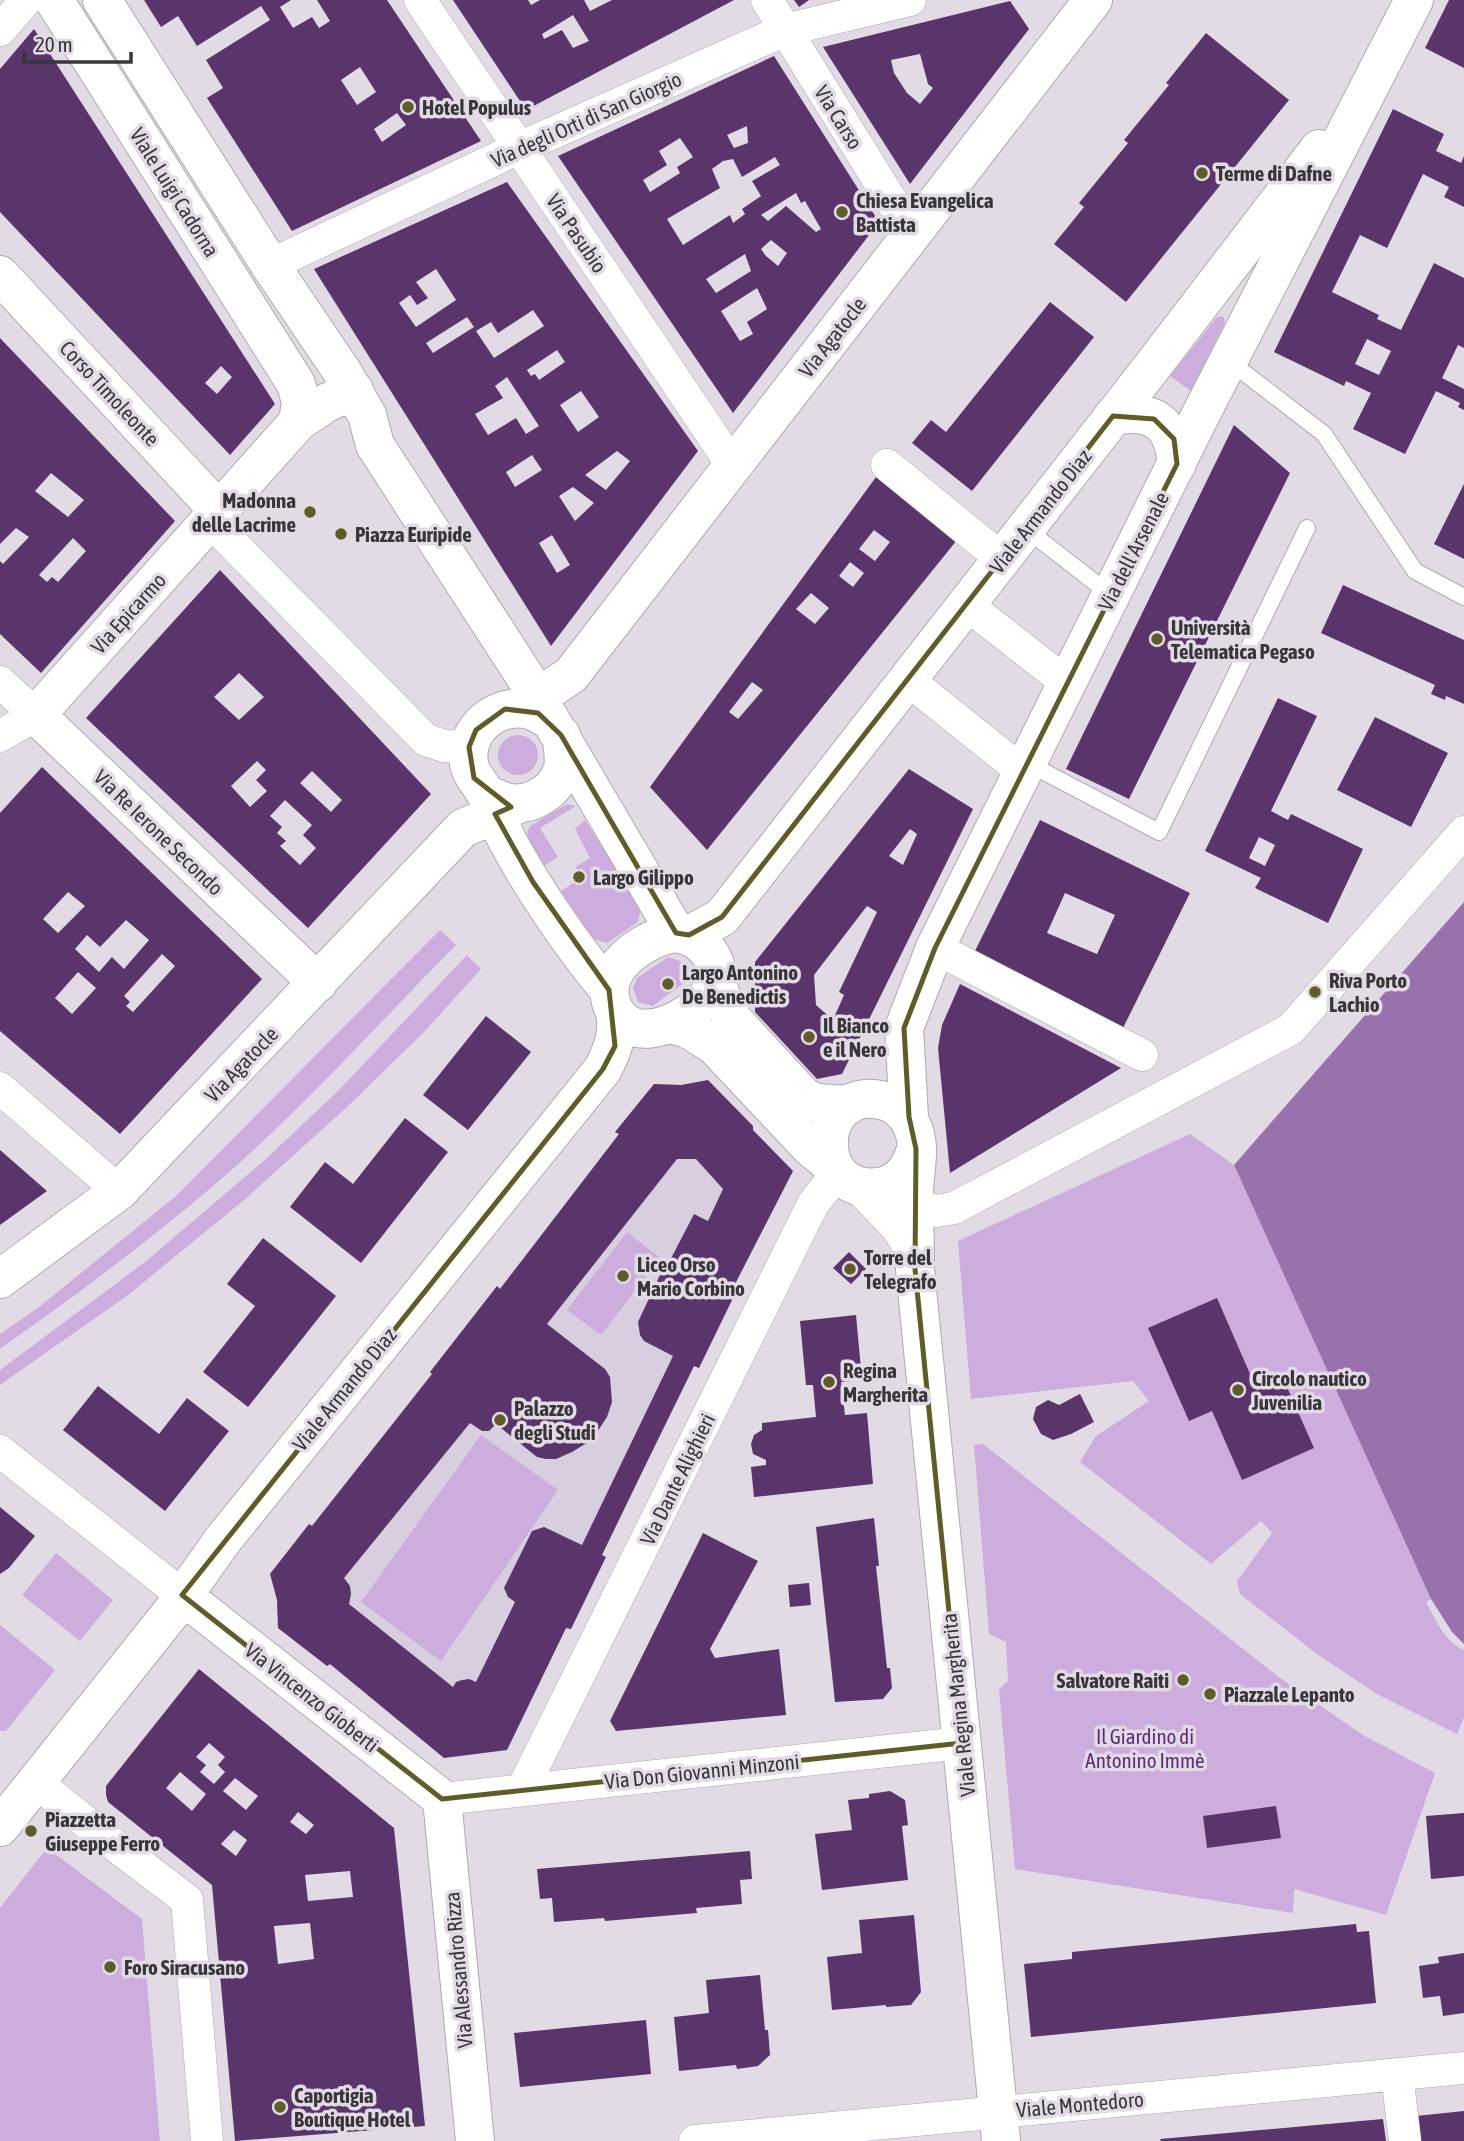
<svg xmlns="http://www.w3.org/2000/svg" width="1464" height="2141" viewBox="0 0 1464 2141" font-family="'Asap Condensed',sans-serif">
<rect width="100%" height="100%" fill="#e2dbe6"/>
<!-- built -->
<path fill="#d9cedf" d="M 708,1080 L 753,1126 L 753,1130 L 793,1171 L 731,1292 L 734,1296 L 699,1368 L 694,1366 L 602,1554 L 606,1557 L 571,1629 L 566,1629 L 507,1750 L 444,1758 L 330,1665 L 327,1666 L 278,1628 L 277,1600 L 270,1574 L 309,1524 L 312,1525 L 431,1375 L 430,1372 L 497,1287 L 500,1288 L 618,1135 L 615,1132 L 654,1084 L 681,1085 Z"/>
<!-- green -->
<path fill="#cdadde" d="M 1223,316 L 1225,322 L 1191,391 L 1170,376 L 1217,317 Z
M498 755a20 20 0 1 1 40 0a20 20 0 1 1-40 0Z
M 567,804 L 576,806 L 540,828 L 558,857 L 544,866 C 536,853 522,840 530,826 Z
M 585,820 L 641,909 L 638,922 L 607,943 L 593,939 L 561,891 L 581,878 L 575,867 L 590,858 L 575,829 Z
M 440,930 L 456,945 C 378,1024 303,1108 219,1181 C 149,1241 75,1296 0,1349 L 0,1334 L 39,1307 L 176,1196 Z
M 467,955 L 481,969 L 424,1032 L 347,1107 L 244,1200 L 128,1295 L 0,1385 L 0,1370 L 145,1262 L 267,1158 L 339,1090 Z
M 668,957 L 680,961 L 686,969 L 685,982 L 653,1006 L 638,1002 L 633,988 L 637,978 Z
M 1190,1134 L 1234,1165 L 1431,1599 L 1426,1602 C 1436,1620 1444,1641 1464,1650 L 1464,1717 L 1457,1734 L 1377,1694 L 1317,1654 L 1240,1594 L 1237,1581 L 1272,1533 L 1261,1521 L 1211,1564 L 1080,1462 L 1096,1436 L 1149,1401 L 1133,1381 L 971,1399 L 958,1241 Z
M 627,1232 L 660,1258 L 601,1335 L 567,1310 Z
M 481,1435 L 558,1490 L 441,1661 L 361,1602 Z
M 983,1444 L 1280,1678 L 1363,1735 L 1435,1773 L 1386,1915 L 1294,1889 L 1293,1913 L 1015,1869 L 999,1689 L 1008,1681 L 1006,1642 L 989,1634 L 974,1445 Z
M 56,1553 L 113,1600 L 80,1641 L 22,1595 Z
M 0,1625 L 55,1670 L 6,1731 L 0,1731 Z
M 47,1848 L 142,1919 L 160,2141 L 0,2141 L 0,1908 Z"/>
<!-- water -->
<path fill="#9971ac" d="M 1464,902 L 1464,1644 L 1452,1632 L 1431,1599 L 1234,1165 Z"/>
<!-- building -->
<path fill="#5a356b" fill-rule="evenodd" d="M 144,0 L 291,0 L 280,7 L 293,28 L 312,17 L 319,28 L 330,21 L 317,0 L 387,0 L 481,141 L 292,231 L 207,98 L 223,88 L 206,60 L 270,20 L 261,6 L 197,46 L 178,16 L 161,27 ZM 360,67 L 376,92 L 357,105 L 341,80 ZM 397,113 L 406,125 L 382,142 L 374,129 Z
M 453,0 L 528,0 L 531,5 L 540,0 L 584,0 L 590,11 L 612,0 L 734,0 L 526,110 ZM 573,15 L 589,41 L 573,48 L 562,30 L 544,39 L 542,34 Z
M 794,0 L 809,0 L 799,7 Z
M 1449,0 L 1464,0 L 1464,68 L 1425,48 Z
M 1010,1 L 1029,29 L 910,184 L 823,47 ZM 920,54 L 928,84 L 933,88 L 920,104 L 907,93 L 894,73 L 891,60 Z
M 34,29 L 275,404 L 230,455 L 0,212 L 0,69 ZM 221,366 L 232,377 L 217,394 L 205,383 Z
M 1206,33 L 1289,100 L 1126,302 L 1054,244 L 1084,207 L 1079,203 L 1128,143 L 1124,140 L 1169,85 L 1166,83 Z
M 774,56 L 879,222 L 733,413 L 558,156 ZM 747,126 L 748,143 L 734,148 L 727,135 ZM 680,138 L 693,157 L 677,167 L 680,173 L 650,192 L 643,180 L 667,165 L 659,151 ZM 775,157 L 780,165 L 752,181 L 761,196 L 742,209 L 745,214 L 733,223 L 730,215 L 683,245 L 667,219 L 720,188 L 712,169 L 723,161 L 733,159 L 742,177 ZM 796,193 L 801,203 L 805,201 L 821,229 L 816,232 L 786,206 L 768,221 L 761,215 ZM 771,240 L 787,253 L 778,266 L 766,256 L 761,249 ZM 745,254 L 751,271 L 716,293 L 706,279 ZM 757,288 L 767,309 L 747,322 L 753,334 L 740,341 L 721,311 Z
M 1393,109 L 1444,134 L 1436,151 L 1461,163 L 1464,156 L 1464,207 L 1444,197 L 1449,187 L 1423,174 L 1387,248 L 1360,235 L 1332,292 L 1379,315 L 1377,319 L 1401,330 L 1434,263 L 1464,278 L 1464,348 L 1458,345 L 1442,378 L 1464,389 L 1464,410 L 1458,407 L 1460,403 L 1436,391 L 1405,454 L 1353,429 L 1371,393 L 1346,381 L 1344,386 L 1274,352 ZM 1367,339 L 1391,351 L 1379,375 L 1355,364 Z
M 507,182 L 698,451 L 551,646 L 314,269 ZM 436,269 L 456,300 L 416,327 L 399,303 L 410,295 L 417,305 L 428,298 L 416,282 ZM 533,310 L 544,326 L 494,358 L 476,331 L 491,322 L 498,333 ZM 467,317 L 474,327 L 433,353 L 426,343 ZM 557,350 L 565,362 L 539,380 L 535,374 L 531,376 L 527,370 ZM 507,377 L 539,426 L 526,434 L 516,418 L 488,435 L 475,414 L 503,398 L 495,386 ZM 581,391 L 599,417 L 578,432 L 560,405 ZM 617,451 L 630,461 L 606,490 L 585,475 ZM 532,455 L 542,470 L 515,487 L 506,472 ZM 573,487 L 594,503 L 575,521 L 559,496 ZM 552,535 L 570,565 L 557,573 L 539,543 Z
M 1050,302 L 1094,337 L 972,491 L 912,443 L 931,420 L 946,432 Z
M 0,338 L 175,521 L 41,673 L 0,634 L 0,561 L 3,564 L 29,537 L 16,528 L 0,544 ZM 51,473 L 84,500 L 68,517 L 35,491 ZM 73,538 L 86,551 L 58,582 L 52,577 L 47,582 L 39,575 Z
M 1234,425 L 1290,473 L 1129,799 L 1066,769 Z
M 876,477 L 957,540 L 707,850 L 650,787 ZM 874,530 L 890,542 L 875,561 L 859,549 ZM 850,562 L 864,573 L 853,587 L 839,576 ZM 811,593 L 829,608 L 815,624 L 796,609 ZM 752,682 L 763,690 L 738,719 L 729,712 Z
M 1464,484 L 1464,559 L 1434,544 Z
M 220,570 L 431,794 L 308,928 L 86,718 ZM 239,673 L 264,697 L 239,720 L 214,697 ZM 257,761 L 266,770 L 256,780 L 267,791 L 250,807 L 231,786 ZM 312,771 L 342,800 L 331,812 L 300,783 ZM 285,800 L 312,825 L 303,835 L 316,848 L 300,865 L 280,846 L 286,841 L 277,833 L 282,827 L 270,816 Z
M 1343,585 L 1464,640 L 1464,704 L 1446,696 L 1445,700 L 1431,694 L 1435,685 L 1321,633 Z
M 1278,698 L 1317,716 L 1271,811 L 1288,820 L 1291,814 L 1363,849 L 1328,923 L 1255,888 L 1261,878 L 1205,851 ZM 1259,837 L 1275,845 L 1265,866 L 1249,858 Z
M 1375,717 L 1448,753 L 1411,827 L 1337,790 Z
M 42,767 L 262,979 L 120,1134 L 0,1031 L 0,813 ZM 68,892 L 85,906 L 58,933 L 43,919 ZM 126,920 L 149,940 L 124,969 L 112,957 L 99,972 L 75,949 L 87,935 L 100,947 ZM 162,954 L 175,966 L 133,1012 L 126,1006 L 130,1002 L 124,996 ZM 78,972 L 96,988 L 72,1014 L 55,998 Z
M 909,769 L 973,809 L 842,1074 L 817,1079 L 755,1012 L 755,962 ZM 910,829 L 917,834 L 903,865 L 889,856 ZM 867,906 L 877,912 L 839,992 L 844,995 L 833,1020 L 816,1005 L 814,975 Z
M 1040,820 L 1190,893 L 1123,1028 L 973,955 ZM 1065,893 L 1115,915 L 1097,954 L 1047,933 Z
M 960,984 L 1121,1068 L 950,1173 L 938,1048 L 942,1025 Z
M 486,1016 L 531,1052 L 468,1130 L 423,1095 Z
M 708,1080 L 753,1126 L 753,1130 L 793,1171 L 731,1292 L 734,1296 L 699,1368 L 694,1366 L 648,1460 L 602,1555 L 606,1557 L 571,1629 L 566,1628 L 507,1750 L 444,1758 L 330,1664 L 327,1666 L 278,1628 L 277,1600 L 270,1574 L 309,1524 L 312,1526 L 432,1374 L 430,1372 L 497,1286 L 500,1289 L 619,1134 L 615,1132 L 654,1084 L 681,1085 ZM 677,1159 L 696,1159 L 723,1189 L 708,1221 L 694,1214 L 664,1272 L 660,1275 L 638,1322 L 640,1335 L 644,1341 L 673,1356 L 582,1545 L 544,1527 L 532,1531 L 504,1588 L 508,1597 L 515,1602 L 476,1682 L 469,1679 L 462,1680 L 456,1682 L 453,1687 L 349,1604 L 351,1594 L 350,1586 L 344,1578 L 470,1423 L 482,1431 L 489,1431 L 496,1424 L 537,1457 L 546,1459 L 556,1459 L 572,1452 L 585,1444 L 597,1432 L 607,1417 L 612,1402 L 610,1377 L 605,1369 L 547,1324 Z
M 405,1118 L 448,1152 L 361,1263 L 290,1207 L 325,1162 L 353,1184 Z
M 0,1150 L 47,1191 L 0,1225 Z
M 263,1238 L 336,1296 L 248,1407 L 203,1372 L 255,1306 L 227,1284 Z
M 849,1252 L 866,1269 L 851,1284 L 833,1268 Z
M 1217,1298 L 1257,1390 L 1283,1378 L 1314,1448 L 1242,1480 L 1212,1411 L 1189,1421 L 1148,1328 Z
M 856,1315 L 862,1380 L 841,1382 L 845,1415 L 867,1413 L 873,1484 L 754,1497 L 751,1467 L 766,1465 L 766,1460 L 753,1454 L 751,1444 L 754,1435 L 762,1430 L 762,1423 L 816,1417 L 813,1385 L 806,1385 L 800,1321 Z
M 98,1386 L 159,1434 L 187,1398 L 229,1431 L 165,1511 L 63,1430 Z
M 1080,1394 L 1094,1422 L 1071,1434 L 1053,1440 L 1041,1434 L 1033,1419 L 1036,1407 L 1048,1400 L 1059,1405 Z
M 0,1507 L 35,1536 L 9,1568 L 0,1574 Z
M 874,1518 L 879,1566 L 876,1566 L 887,1668 L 890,1668 L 892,1688 L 883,1699 L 835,1702 L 816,1527 Z
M 703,1533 L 758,1561 L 710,1649 L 715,1658 L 779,1649 L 786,1715 L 616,1731 L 610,1721 Z
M 809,1583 L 811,1605 L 790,1607 L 788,1585 Z
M 199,1669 L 394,1828 L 425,2126 L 235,2141 L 212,1885 L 108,1802 L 106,1795 L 106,1786 ZM 209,1743 L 225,1757 L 218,1765 L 225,1772 L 214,1784 L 200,1772 L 206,1765 L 196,1757 ZM 180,1772 L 206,1794 L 192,1811 L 166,1788 ZM 235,1778 L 258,1796 L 246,1810 L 223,1791 ZM 298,1812 L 314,1825 L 306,1834 L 290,1822 ZM 234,1830 L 247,1840 L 236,1856 L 221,1844 ZM 350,1871 L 353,1897 L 308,1901 L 305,1875 ZM 310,1923 L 314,1959 L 278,1964 L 274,1926 Z
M 890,1791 L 905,1800 L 908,1825 L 902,1826 L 908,1880 L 822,1890 L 815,1834 L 852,1830 L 848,1800 L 869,1798 L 869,1794 Z
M 1276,1806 L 1281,1838 L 1207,1848 L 1203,1816 Z
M 1464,1813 L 1464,1876 L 1431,1879 L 1426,1816 Z
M 750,1851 L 752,1879 L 740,1880 L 742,1904 L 696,1908 L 697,1913 L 605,1921 L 604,1918 L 554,1922 L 552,1898 L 540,1899 L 537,1869 Z
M 914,1915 L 921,1992 L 911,2005 L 886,2007 L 886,2005 L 832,2010 L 827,1957 L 862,1953 L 859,1920 Z
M 1356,1924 L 1357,1932 L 1369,1931 L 1376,2003 L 1031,2037 L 1024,1964 L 1072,1959 L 1072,1952 Z
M 1464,1953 L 1464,2013 L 1443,2016 L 1440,1996 L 1423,1998 L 1419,1966 L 1439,1963 L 1438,1957 Z
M 760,1975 L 765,2030 L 768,2030 L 770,2055 L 758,2066 L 737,2069 L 736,2065 L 679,2071 L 674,2017 L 709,2013 L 706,1980 Z
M 646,2020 L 651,2074 L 520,2087 L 514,2033 Z
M 1464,2111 L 1464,2141 L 1418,2141 L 1416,2116 Z
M 1383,2119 L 1386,2141 L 1161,2141 L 1160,2139 Z"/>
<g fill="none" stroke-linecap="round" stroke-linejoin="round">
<defs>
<path id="lane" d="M 1229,361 L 1324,434 L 1415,571 L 1464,597
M 1026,529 L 1111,595
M 1027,763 L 1159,832 L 1307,528"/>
<path id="street" d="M 420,0 L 733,466
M 767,0 L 912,234
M 0,30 L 26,0
M 270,265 L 519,148 L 785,30 L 910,0
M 887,465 L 1002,559
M 210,521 L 426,740 L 444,746 L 469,747
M 967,605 L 1067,683
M 908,680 L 1023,772
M 0,682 L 36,715 L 0,736
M 935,948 L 1142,1055
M 0,1088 L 119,1191
M 857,1186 L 897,1228 L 905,1240 L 914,1266
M 914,1204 L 936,1211 L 954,1208 L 1291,1029 L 1464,832
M 0,1451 L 182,1595
M 36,1782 L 113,1844 L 187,1900 L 207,2141
M 522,1790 L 813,1204 L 828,1185 L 841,1176
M 442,1799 L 962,1743
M 1397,2074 L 1405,2141
M 695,2141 L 1464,2068"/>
<path id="secondary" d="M 54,0 L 296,384 L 301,402 L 298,422
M 102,0 L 270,265 L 343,373 L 367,415 L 375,445 L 524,675 L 676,933
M 0,275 L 219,511
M 1113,416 C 1155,408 1173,424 1177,464
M 522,708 L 571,675 L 1093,0
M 544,717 C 511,693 462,723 469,764 C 471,775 479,782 484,791 C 494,807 499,824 507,840 C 534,890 572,946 609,990
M 496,798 C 521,813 556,795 563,768 C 565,756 563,747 561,735
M 676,933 C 701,937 724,959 713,987 C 702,1012 653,1040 627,1024 C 618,1018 612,1009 610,998 C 604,964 647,937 676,933 Z
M 689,935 L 722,917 L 1148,372 L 1319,149
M 715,974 L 722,1000 L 733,1020 L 804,1097 L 816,1103 L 849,1105
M 318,983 L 36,715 L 298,422 L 326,403 L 354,390
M 670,1024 L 688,1029 L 714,1045 L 810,1147 L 835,1168
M 909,1117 L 904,1028 L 935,948 L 1201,414 L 1414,0
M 916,1149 C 911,1166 902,1182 883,1186 C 809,1201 813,1085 881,1100 C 896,1103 906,1112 912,1126 C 922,1146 914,1172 914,1194 C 914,1219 915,1244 915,1269 L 1001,2141
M 0,1279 L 119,1191 L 463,828 L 521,803
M 182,1595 L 442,1799 L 475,2141
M 0,1827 L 174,1609 L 222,1541 L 603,1069 C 614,1047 617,1038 616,1013"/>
</defs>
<!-- lane casing -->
<use href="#lane" stroke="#afa9b2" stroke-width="18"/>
<!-- street casing -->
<use href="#street" stroke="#afa9b2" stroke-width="33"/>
<!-- secondary casing -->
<use href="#secondary" stroke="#afa9b2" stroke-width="40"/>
<!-- lane -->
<use href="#lane" stroke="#fff" stroke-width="16"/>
<!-- street -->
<use href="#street" stroke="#fff" stroke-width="32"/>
<!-- secondary -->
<use href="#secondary" stroke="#fff" stroke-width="38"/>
</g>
<!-- marked area -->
<path fill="none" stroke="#605c28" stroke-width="5" stroke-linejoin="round" d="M 1113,416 L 1154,419 L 1174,439 L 1177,464 L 935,948 L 904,1028 L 909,1117 L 916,1149 L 915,1269 L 962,1743 L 442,1799 L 182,1595 L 603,1069 L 615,1046 L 609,990 L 533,882 L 495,814 L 511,807 L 474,778 L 469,747 L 476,730 L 505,709 L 538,713 L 561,735 L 676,933 L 689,935 L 722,917 Z"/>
<!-- markers -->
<g fill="#605c28" stroke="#e2dbe6" stroke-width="2.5">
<circle cx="408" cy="107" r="7"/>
<circle cx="1202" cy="173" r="7"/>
<circle cx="842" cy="212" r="7"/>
<circle cx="310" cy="512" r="7"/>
<circle cx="341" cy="534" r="7"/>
<circle cx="1157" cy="639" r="7"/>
<circle cx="579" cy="877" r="7"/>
<circle cx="668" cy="984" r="7"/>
<circle cx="1315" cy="992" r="7"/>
<circle cx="809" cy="1037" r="7"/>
<circle cx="850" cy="1269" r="7"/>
<circle cx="623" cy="1276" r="7"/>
<circle cx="829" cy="1382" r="7"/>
<circle cx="1238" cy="1390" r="7"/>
<circle cx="500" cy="1420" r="7"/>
<circle cx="1183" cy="1680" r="7"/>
<circle cx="1210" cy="1694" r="7"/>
<circle cx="31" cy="1831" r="7"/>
<circle cx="110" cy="1967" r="7"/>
<circle cx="280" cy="2107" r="7"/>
</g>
<g text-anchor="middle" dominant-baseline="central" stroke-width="7" stroke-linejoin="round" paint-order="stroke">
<!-- poi labels -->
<g font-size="21" font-weight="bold" fill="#39363a" stroke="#e2dbe6" text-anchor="start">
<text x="422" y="107">Hotel Populus</text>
<text x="1216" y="173">Terme di Dafne</text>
<text x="856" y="200">Chiesa Evangelica<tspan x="856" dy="24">Battista</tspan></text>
<text x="296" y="500" text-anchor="end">Madonna<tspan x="296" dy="24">delle Lacrime</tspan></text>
<text x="355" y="534">Piazza Euripide</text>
<text x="1171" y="627">Università<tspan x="1171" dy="24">Telematica Pegaso</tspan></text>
<text x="593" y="877">Largo Gilippo</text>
<text x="682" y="972">Largo Antonino<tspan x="682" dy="24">De Benedictis</tspan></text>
<text x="1329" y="980">Riva Porto<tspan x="1329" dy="24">Lachio</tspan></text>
<text x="823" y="1025">Il Bianco<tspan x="823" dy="24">e il Nero</tspan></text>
<text x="864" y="1257">Torre del<tspan x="864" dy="24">Telegrafo</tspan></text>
<text x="637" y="1264">Liceo Orso<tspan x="637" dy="24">Mario Corbino</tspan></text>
<text x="843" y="1370">Regina<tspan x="843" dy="24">Margherita</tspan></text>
<text x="1252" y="1378">Circolo nautico<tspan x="1252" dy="24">Juvenilia</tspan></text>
<text x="514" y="1408">Palazzo<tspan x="514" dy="24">degli Studi</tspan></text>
<text x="1169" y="1680" text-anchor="end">Salvatore Raiti</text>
<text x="1224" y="1694">Piazzale Lepanto</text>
<text x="45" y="1819">Piazzetta<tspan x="45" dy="24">Giuseppe Ferro</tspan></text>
<text x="124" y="1967">Foro Siracusano</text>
<text x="294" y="2095">Caportigia<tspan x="294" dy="24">Boutique Hotel</tspan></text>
</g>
<!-- street labels -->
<g font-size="21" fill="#39363a" stroke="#e2dbe6">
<text transform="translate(839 117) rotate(58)">Via Carso</text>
<text transform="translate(586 119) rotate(-24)">Via degli Orti di San Giorgio</text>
<text transform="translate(175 192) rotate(58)">Viale Luigi Cadorna</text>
<text transform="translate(577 233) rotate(56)">Via Pasubio</text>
<text transform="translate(832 337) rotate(-52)">Via Agatocle</text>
<text transform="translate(110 393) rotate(47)">Corso Timoleonte</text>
<text transform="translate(1040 511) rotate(-52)">Viale Armando Diaz</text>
<text transform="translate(1133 551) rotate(-63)">Via dell'Arsenale</text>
<text transform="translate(128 613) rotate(-48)">Via Epicarmo</text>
<text transform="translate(159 832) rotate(44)">Via Re Ierone Secondo</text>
<text transform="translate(241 1064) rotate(-46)">Via Agatocle</text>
<text transform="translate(344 1389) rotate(-51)">Viale Armando Diaz</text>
<text transform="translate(677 1479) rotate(-64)">Via Dante Alighieri</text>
<text transform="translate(312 1697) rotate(38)">Via Vincenzo Gioberti</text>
<text transform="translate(958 1705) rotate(-96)">Viale Regina Margherita</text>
<text transform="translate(702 1771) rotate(-6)">Via Don Giovanni Minzoni</text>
<text transform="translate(458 1970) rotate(-95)">Via Alessandro Rizza</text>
<text transform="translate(1080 2104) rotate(-5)">Viale Montedoro</text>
</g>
<!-- park labels -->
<g font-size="21" fill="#5f2c75" stroke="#e2dbe6">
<text x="1145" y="1736">Il Giardino di<tspan x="1145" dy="24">Antonino Immè</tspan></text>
</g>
</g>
<!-- scale -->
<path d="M24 52v10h107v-10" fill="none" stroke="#39363a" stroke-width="3.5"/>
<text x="35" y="52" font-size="21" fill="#39363a" stroke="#e2dbe6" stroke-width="5" paint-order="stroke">20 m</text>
</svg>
